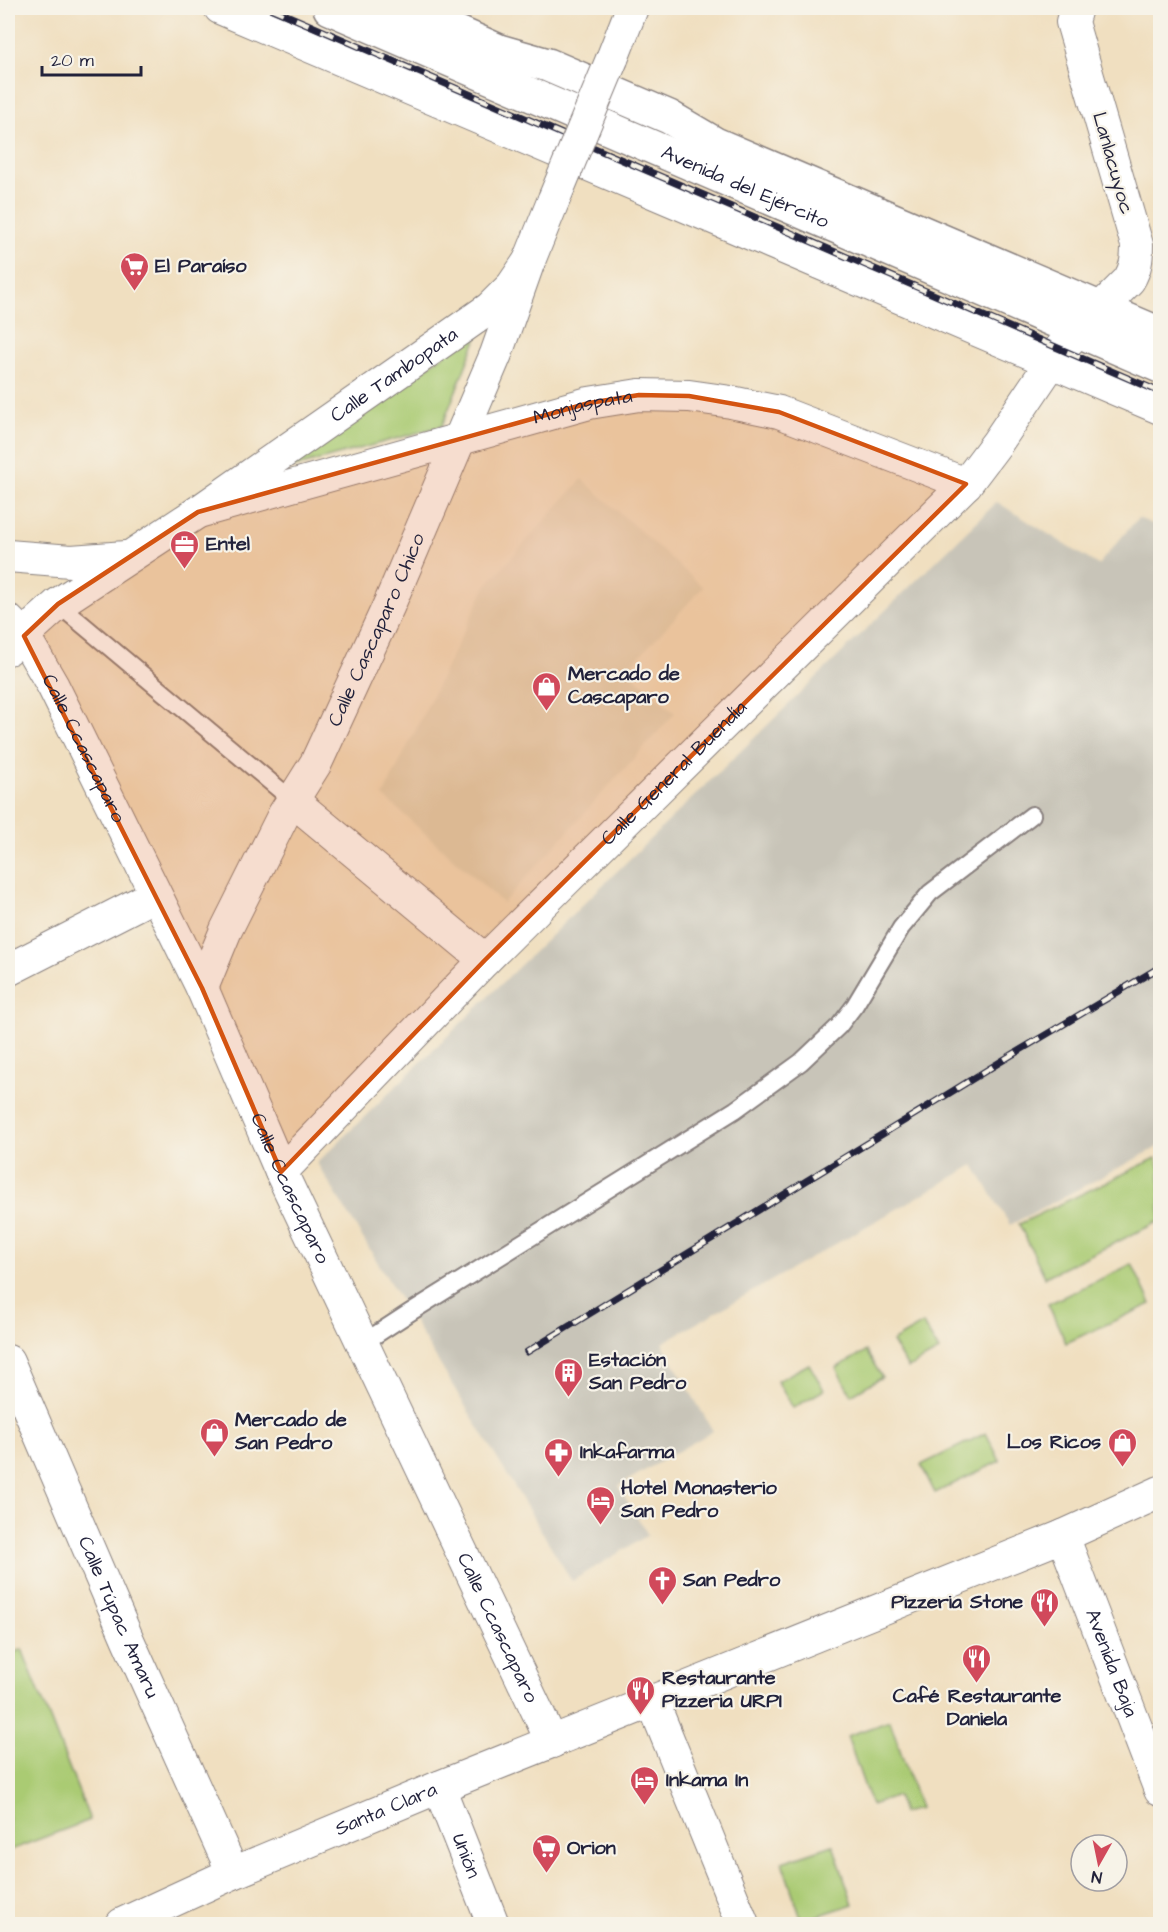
<svg xmlns="http://www.w3.org/2000/svg" width="1168" height="1932" viewBox="0 0 1168 1932" font-family="'Architects Daughter',sans-serif">
<rect width="100%" height="100%" fill="#f7f3e8"/>
<filter id="ink" filterUnits="userSpaceOnUse"><feTurbulence type="fractalNoise" baseFrequency=".0167" numOctaves="2"/><feDisplacementMap in="SourceGraphic" scale="12" xChannelSelector="R" yChannelSelector="G"/><feConvolveMatrix kernelMatrix="1 2 1 2 8 2 1 2 1" color-interpolation-filters="sRGB"/></filter>
<filter id="wash" filterUnits="userSpaceOnUse"><feTurbulence type="fractalNoise" baseFrequency=".008" numOctaves="4" result="noise"/><feDisplacementMap in="SourceGraphic" scale="24" xChannelSelector="R" yChannelSelector="G"/><feGaussianBlur stdDeviation="1.35" result="paint"/><feColorMatrix in="noise" values="0 0 0 0 0 0 0 0 0 0 0 0 0 0 0 0 0 1.4 0 .05"/><feComposite in="paint" operator="in"/></filter>
<g filter="url(#wash)">
<rect width="100%" height="100%" fill="#f0dfc0"/>
<!-- built -->
<path fill="#dfd3b5" d="M 582,479 L 703,587 L 627,670 L 675,713 L 503,903 L 383,796 L 486,586 Z"/>
<!-- industrial -->
<path fill="#c8c4b8" d="M 997,502 L 1098,565 L 1138,518 L 1160,527 L 1160,1146 L 1010,1225 L 974,1165 L 662,1343 L 713,1431 L 618,1486 L 648,1535 L 572,1581 L 317,1163 Z"/>
<!-- green -->
<path fill="#aacb73" stroke="#667657" stroke-width="1.5" d="M 480,330 L 442,426 L 276,472 Z
M 1156,1158 L 1160,1168 L 1160,1221 L 1045,1277 L 1019,1224 Z
M 1132,1264 L 1151,1304 L 1066,1343 L 1048,1304 Z
M 923,1324 L 939,1351 L 908,1368 L 892,1342 Z
M 866,1351 L 882,1377 L 851,1395 L 836,1368 Z
M 809,1364 L 824,1390 L 793,1408 L 777,1381 Z
M 986,1433 L 1000,1461 L 935,1493 L 921,1465 Z
M 22,1649 L 90,1820 L 8,1851 L 8,1655 Z
M 890,1721 L 920,1808 L 903,1813 L 897,1796 L 871,1805 L 847,1736 Z
M 833,1845 L 853,1904 L 802,1921 L 782,1862 Z"/>
</g>
<g filter="url(#ink)">
<g fill="none" stroke-linecap="round" stroke-linejoin="round">
<defs>
<path id="lane" d="M 58,604 L 292,800
M 363,1343 L 409,1313 L 735,1110 L 801,1062 L 839,1026 L 855,1005 L 901,928 L 930,893 L 1032,815"/>
<g id="street">
<path d="M 220,8 L 1160,408"/>
<path d="M 612,59 L 632,8"/>
<path id="s1" d="M 198,512 L 589,403 L 639,395 L 689,396 L 731,402 L 779,412 L 966,484"/>
<path d="M 8,556 L 71,561 L 126,557"/>
<path id="s2" d="M 8,620 L 24,636 L 53,686 L 202,988 L 281,1172 L 552,1742"/>
<path id="s3" d="M 8,649 L 58,604 L 198,512 L 490,308 L 512,286 L 529,261 L 554,199"/>
<path d="M 292,800 L 485,960"/>
<path d="M 8,970 L 155,895"/>
<path id="s4" d="M 202,988 L 226,930 L 284,814 L 316,763 L 389,605 L 496,354 L 529,261"/>
<path id="s5" d="M 281,1172 L 485,960 L 966,484 L 997,443 L 1061,348 L 1129,280 C 1136,268 1137,259 1137,245 L 1072,22 L 1076,8"/>
<path id="s6" d="M 8,1361 L 128,1640 L 233,1873"/>
<path id="s7" d="M 1063,1536 L 1160,1790"/>
<path d="M 652,1700 L 743,1924"/>
<path id="s8" d="M 439,1787 L 493,1924"/>
<path id="s9" d="M 122,1924 L 233,1873 L 439,1787 L 1063,1536 L 1160,1492"/>
</g>
<g id="primary">
<path id="s10" d="M 330,8 L 1160,366"/>
<path d="M 402,8 L 499,51 L 548,65 L 669,117 L 715,144 L 1160,334"/>
</g>
</defs>
<!-- lane casing -->
<use href="#lane" stroke="#89807e" stroke-width="20"/>
<!-- street casing -->
<use href="#street" stroke="#89807e" stroke-width="34"/>
<!-- primary casing -->
<use href="#primary" stroke="#89807e" stroke-width="36"/>
<!-- lane -->
<use href="#lane" stroke="#fff" stroke-width="16"/>
<!-- street -->
<use href="#street" stroke="#fff" stroke-width="32"/>
<!-- primary -->
<use href="#primary" stroke="#fff" stroke-width="33"/>
<defs>
<path id="rail" d="M 270,8 L 1160,392
M 527,1352 L 1005,1059 L 1160,967"/>
</defs>
<!-- rail casing -->
<use href="#rail" stroke="#22223b" stroke-width="7"/>
<!-- rail -->
<use href="#rail" stroke="#f7f3e8" stroke-width="4.5" stroke-dasharray="14" stroke-linecap="butt"/>
<defs>
<path id="street-bridge" d="M 554,199 L 612,59"/>
</defs>
<!-- street-bridge casing -->
<use href="#street-bridge" stroke="#89807e" stroke-width="34" stroke-linecap="butt"/>
<!-- street-bridge -->
<use href="#street-bridge" stroke="#fff" stroke-width="32"/>
</g>
</g>
<!-- marked area -->
<path fill="#d45411" fill-opacity="0.2" stroke="#d45411" stroke-width="4.5" stroke-linejoin="round" d="M 639,395 L 689,396 L 779,412 L 966,484 L 485,960 L 281,1172 L 202,988 L 24,636 L 58,604 L 198,512 L 589,403 Z"/>
<!-- icons -->
<defs>
<symbol id="supermarket-pin" viewBox="-11 -11 22 30"><path d="M0 17L-7.5 6A9.5 9.5 0 1 1 7.5 6Z" fill="#d1495b" stroke="#f7f3e8"/><path d="M-6-5.5h2.5l.6 2H6L4.5 2H-2.5L-4.4-4H-6ZM-1.5 3.2a1.3 1.3 0 1 0 .1 0ZM3 3.2a1.3 1.3 0 1 0 .1 0Z" fill="#fff"/></symbol>
<symbol id="office-pin" viewBox="-11 -11 22 30"><path d="M0 17L-7.5 6A9.5 9.5 0 1 1 7.5 6Z" fill="#d1495b" stroke="#f7f3e8"/><path d="M-6-3h4V-5.5h4V-3h4V5H-6ZM-1-4.5V-3h2v-1.5ZM-6 0V1H6V0Z" fill="#fff"/></symbol>
<symbol id="shop-pin" viewBox="-11 -11 22 30"><path d="M0 17L-7.5 6A9.5 9.5 0 1 1 7.5 6Z" fill="#d1495b" stroke="#f7f3e8"/><path d="M-5-2.5h2.3a2.7 3.5 0 0 1 5.4 0H5L5.5 6h-11ZM-1.5-2.5h3a1.5 2.3 0 0 0-3 0Z" fill="#fff"/></symbol>
<symbol id="building-pin" viewBox="-11 -11 22 30"><path d="M0 17L-7.5 6A9.5 9.5 0 1 1 7.5 6Z" fill="#d1495b" stroke="#f7f3e8"/><path d="M-4-6H4V6H1V3H-1V6H-4ZM-2.5-4.3h1.7v1.8h-1.7ZM.8-4.3h1.7v1.8H.8ZM-2.5-1h1.7V.8h-1.7ZM.8-1h1.7V.8H.8Z" fill="#fff"/></symbol>
<symbol id="pharmacy-pin" viewBox="-11 -11 22 30"><path d="M0 17L-7.5 6A9.5 9.5 0 1 1 7.5 6Z" fill="#d1495b" stroke="#f7f3e8"/><path d="M-2-6h4v4h4v4h-4v4h-4v-4h-4v-4h4Z" fill="#fff"/></symbol>
<symbol id="hotel-pin" viewBox="-11 -11 22 30"><path d="M0 17L-7.5 6A9.5 9.5 0 1 1 7.5 6Z" fill="#d1495b" stroke="#f7f3e8"/><path d="M-6-4.5h1.5V1H6V5H4.5V3h-9V5H-6ZM-4 0a1.8 1.8 0 1 1 3.6 0ZM.5 0V-2.5h3Q6-2.5 6 0Z" fill="#fff"/></symbol>
<symbol id="church-pin" viewBox="-11 -11 22 30"><path d="M0 17L-7.5 6A9.5 9.5 0 1 1 7.5 6Z" fill="#d1495b" stroke="#f7f3e8"/><path d="M-1.2-6h2.4v3.5h3.3v2.4h-3.3V6h-2.4V-.1h-3.3v-2.4h3.3Z" fill="#fff"/></symbol>
<symbol id="restaurant-pin" viewBox="-11 -11 22 30"><path d="M0 17L-7.5 6A9.5 9.5 0 1 1 7.5 6Z" fill="#d1495b" stroke="#f7f3e8"/><path d="M-5-6h1v4h1v-4h1v4h1v-4h1v5L-1.5 .5V6h-2V.5L-5-1ZM5-6V6H3V1.5H1.5Q1.5-4 5-6Z" fill="#fff"/></symbol>
</defs>
<g fill-rule="evenodd">
<use href="#supermarket-pin" x="118" y="250" width="33" height="45"/>
<use href="#office-pin" x="168" y="528" width="33" height="45"/>
<use href="#shop-pin" x="530" y="670" width="33" height="45"/>
<use href="#building-pin" x="552" y="1356" width="33" height="45"/>
<use href="#shop-pin" x="198" y="1416" width="33" height="45"/>
<use href="#shop-pin" x="1106" y="1426" width="33" height="45"/>
<use href="#pharmacy-pin" x="542" y="1436" width="33" height="45"/>
<use href="#hotel-pin" x="584" y="1484" width="33" height="45"/>
<use href="#church-pin" x="646" y="1564" width="33" height="45"/>
<use href="#restaurant-pin" x="1028" y="1586" width="33" height="45"/>
<use href="#restaurant-pin" x="960" y="1642" width="33" height="45"/>
<use href="#restaurant-pin" x="624" y="1674" width="33" height="45"/>
<use href="#hotel-pin" x="628" y="1764" width="33" height="45"/>
<use href="#supermarket-pin" x="530" y="1832" width="33" height="45"/>
</g>
<g text-anchor="middle" dominant-baseline="central" stroke-width="4.5" stroke-linejoin="round" paint-order="stroke">
<!-- street labels -->
<g font-size="20" fill="#22223b" stroke="#f7f3e8">
<text transform="translate(1113 163) rotate(74)">Lanlacuyoc</text>
<text stroke="none"><textPath href="#s10" startOffset="452">Avenida del Ejército</textPath></text>
<text stroke="none"><textPath href="#s3" startOffset="474">Calle Tambopata</textPath></text>
<text stroke="none"><textPath href="#s1" startOffset="399">Monjaspata</textPath></text>
<text stroke="none"><textPath href="#s4" startOffset="399">Calle Cascaparo Chico</textPath></text>
<text stroke="none"><textPath href="#s2" startOffset="150">Calle Ccascaparo</textPath></text>
<text stroke="none"><textPath href="#s5" startOffset="560">Calle General Buendía</textPath></text>
<text stroke="none"><textPath href="#s2" startOffset="636">Calle Ccascaparo</textPath></text>
<text stroke="none"><textPath href="#s6" startOffset="279">Calle Túpac Amaru</textPath></text>
<text stroke="none"><textPath href="#s2" startOffset="1122">Calle Ccascaparo</textPath></text>
<text stroke="none"><textPath href="#s7" startOffset="136">Avenida Baja</textPath></text>
<text stroke="none"><textPath href="#s9" startOffset="288">Santa Clara</textPath></text>
<text stroke="none"><textPath href="#s8" startOffset="74">Unión</textPath></text>
</g>
<!-- poi labels -->
<g font-size="20" font-weight="bold" fill="#22223b" stroke="#f7f3e8" text-anchor="start">
<text x="155" y="266">El Paraíso</text>
<text x="206" y="544">Entel</text>
<text x="568" y="674">Mercado de<tspan x="568" dy="23">Cascaparo</tspan></text>
<text x="589" y="1360">Estación<tspan x="589" dy="23">San Pedro</tspan></text>
<text x="235" y="1420">Mercado de<tspan x="235" dy="23">San Pedro</tspan></text>
<text x="1101" y="1442" text-anchor="end">Los Ricos</text>
<text x="580" y="1452">Inkafarma</text>
<text x="621" y="1488">Hotel Monasterio<tspan x="621" dy="23">San Pedro</tspan></text>
<text x="683" y="1580">San Pedro</text>
<text x="1023" y="1602" text-anchor="end">Pizzeria Stone</text>
<text x="662" y="1678">Restaurante<tspan x="662" dy="23">Pizzeria URPI</tspan></text>
<text x="977" y="1696" text-anchor="middle">Café Restaurante<tspan x="977" dy="23">Daniela</tspan></text>
<text x="666" y="1780">Inkama In</text>
<text x="567" y="1848">Orion</text>
</g>
</g>
<!-- margin -->
<rect width="1168" height="1932" fill="none" stroke="#f7f3e8" stroke-width="30"/>
<!-- north arrow -->
<g transform="translate(1099 1863) rotate(189)"><circle r="28" fill="#f7f3e8" stroke="#a29fa3" stroke-width="1.5"/>
<path d="M0-4.5L10 22L0 15L-10 22Z" fill="#d1495b"/>
<text y="-9" font-size="16" font-weight="bold" text-anchor="middle" fill="#22223b">N</text>
</g>
<!-- scale -->
<path d="M42 66v9h99v-9" fill="none" stroke="#22223b" stroke-width="3"/>
<text x="51" y="66" font-size="18" fill="#22223b" stroke="#f7f3e8" stroke-width="4.5" paint-order="stroke">20 m</text>
</svg>
